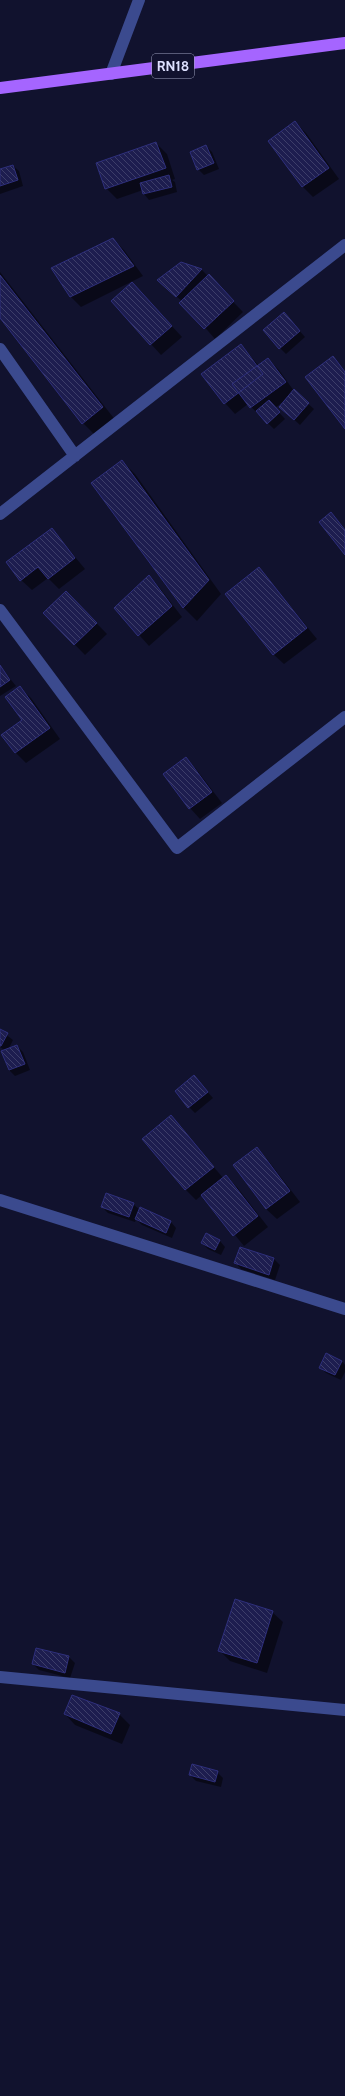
<svg xmlns="http://www.w3.org/2000/svg" width="345" height="2096" viewBox="0 0 345 2096" font-family="Cabin,sans-serif">
<defs>
<pattern id="building-back-hatch" width="6" height="6" patternUnits="userSpaceOnUse"><rect width="6" height="6" fill="#1d1d4f"/><path d="M-1 5l2 2M0 0l6 6M5-1l2 2" fill="none" stroke="#3d3e69"/></pattern>
</defs>
<rect width="100%" height="100%" fill="#11122e"/>
<!-- shadow -->
<path fill="#0007" d="M 295,122 L 306,133 L 339,179 L 313,197 L 303,187 L 269,141 Z
M 156,143 L 167,154 L 175,179 L 172,180 L 175,182 L 177,192 L 149,200 L 144,194 L 143,190 L 117,199 L 106,188 Z
M 206,146 L 212,152 L 219,169 L 204,175 L 198,169 Z
M 13,166 L 19,171 L 23,186 L 0,194 L 0,170 Z
M 113,239 L 124,250 L 143,276 L 81,307 L 70,296 Z
M 181,263 L 202,270 L 243,312 L 215,339 L 182,301 L 164,286 Z
M 0,272 L 116,421 L 96,436 L 83,423 L 0,317 Z
M 132,283 L 182,337 L 161,355 L 112,301 Z
M 289,319 L 305,337 L 286,354 L 280,348 Z
M 241,345 L 259,366 L 268,359 L 279,370 L 294,391 L 314,409 L 300,425 L 286,412 L 283,402 L 275,408 L 285,419 L 274,429 L 248,404 L 235,414 L 225,403 Z
M 122,461 L 135,474 L 221,594 L 197,621 L 184,608 L 93,484 Z
M 52,529 L 85,569 L 59,589 L 48,578 L 32,590 L 21,580 Z
M 259,568 L 317,639 L 284,664 L 273,654 Z
M 149,576 L 159,587 L 182,617 L 149,646 L 115,608 Z
M 66,592 L 107,634 L 85,655 L 44,613 Z
M 0,666 L 16,686 L 0,696 Z
M 20,688 L 31,698 L 60,739 L 26,763 L 15,752 L 23,720 Z
M 185,758 L 196,769 L 222,803 L 200,819 L 190,808 Z
M 0,1030 L 13,1040 L 8,1050 L 17,1046 L 23,1052 L 30,1070 L 15,1076 L 9,1070 L 2,1052 L 6,1051 L 0,1047 Z
M 194,1077 L 213,1098 L 195,1113 L 189,1107 Z
M 171,1117 L 224,1179 L 226,1177 L 237,1187 L 268,1227 L 244,1246 L 202,1195 L 196,1200 L 186,1190 L 144,1139 Z
M 256,1149 L 267,1159 L 300,1202 L 277,1219 L 266,1209 Z
M 133,1204 L 140,1210 L 171,1222 L 176,1228 L 172,1238 L 142,1225 L 136,1219 L 135,1222 L 108,1213 L 102,1207 Z
M 206,1235 L 220,1241 L 225,1247 L 221,1255 L 208,1249 L 202,1243 Z
M 241,1248 L 274,1259 L 280,1265 L 275,1280 L 241,1269 L 236,1263 Z
M 342,1361 L 345,1365 L 345,1372 L 341,1380 L 326,1373 L 320,1367 Z
M 272,1612 L 283,1622 L 267,1673 L 230,1661 L 220,1651 Z
M 69,1657 L 75,1663 L 70,1678 L 39,1670 L 33,1664 Z
M 65,1714 L 119,1714 L 130,1725 L 122,1744 L 75,1725 Z
M 217,1772 L 223,1778 L 221,1787 L 196,1781 L 190,1775 Z"/>
<!-- building -->
<path fill="url(#building-back-hatch)" stroke="#2e2f7c" d="M 295,121 L 329,168 L 302,187 L 268,141 Z
M 156,142 L 166,168 L 105,189 L 96,163 Z
M 206,145 L 214,163 L 197,170 L 190,152 Z
M 13,165 L 18,180 L 0,186 L 0,169 Z
M 169,175 L 172,187 L 143,194 L 140,183 Z
M 113,238 L 134,266 L 70,297 L 51,268 Z
M 181,262 L 202,269 L 176,297 L 157,280 Z
M 209,274 L 234,301 L 204,329 L 179,303 Z
M 0,275 L 103,407 L 82,424 L 0,318 Z
M 132,282 L 172,326 L 150,345 L 111,301 Z
M 284,312 L 300,331 L 279,349 L 263,330 Z
M 241,344 L 263,374 L 224,404 L 201,374 Z
M 333,356 L 345,372 L 345,429 L 305,377 Z
M 268,358 L 286,382 L 250,408 L 232,384 Z
M 294,389 L 309,403 L 294,420 L 279,407 Z
M 269,400 L 280,412 L 267,424 L 256,411 Z
M 122,460 L 209,580 L 183,608 L 91,483 Z
M 331,512 L 345,530 L 345,555 L 319,522 Z
M 52,528 L 75,558 L 48,579 L 38,567 L 20,581 L 6,562 Z
M 259,567 L 307,628 L 273,655 L 225,594 Z
M 149,575 L 172,606 L 138,636 L 114,608 Z
M 66,591 L 97,623 L 74,645 L 43,613 Z
M 0,665 L 10,680 L 0,687 Z
M 20,686 L 50,728 L 15,753 L 1,735 L 22,720 L 5,697 Z
M 186,757 L 212,792 L 189,809 L 163,774 Z
M 0,1029 L 8,1033 L 1,1046 L 0,1046 Z
M 17,1045 L 25,1064 L 9,1070 L 1,1051 Z
M 194,1075 L 208,1092 L 188,1108 L 175,1091 Z
M 171,1115 L 214,1167 L 185,1190 L 142,1139 Z
M 257,1147 L 290,1191 L 266,1209 L 233,1165 Z
M 226,1175 L 258,1216 L 233,1236 L 201,1195 Z
M 106,1193 L 134,1203 L 129,1217 L 101,1207 Z
M 140,1207 L 171,1221 L 166,1233 L 135,1219 Z
M 206,1233 L 220,1240 L 215,1250 L 201,1243 Z
M 240,1247 L 274,1258 L 269,1275 L 234,1263 Z
M 326,1353 L 342,1361 L 335,1375 L 319,1368 Z
M 235,1599 L 273,1611 L 257,1663 L 218,1651 Z
M 36,1648 L 69,1656 L 65,1673 L 32,1664 Z
M 72,1695 L 120,1713 L 111,1734 L 64,1714 Z
M 192,1764 L 218,1771 L 215,1782 L 189,1775 Z"/>
<g fill="none" stroke-linecap="round" stroke-linejoin="round">
<!-- minor -->
<path stroke="#3b4a8e" stroke-width="12" d="M 111,74 L 139,0
M 0,349 L 75,456
M 0,514 L 345,245
M 0,610 L 177,848 L 345,717
M 0,1200 L 345,1309
M 0,1677 L 345,1710"/>
<!-- major -->
<path stroke="#a565ff" stroke-width="12" d="M 0,88 L 345,43"/>
</g>
<g text-anchor="middle" dominant-baseline="central" stroke-width="4" stroke-linejoin="round" paint-order="stroke">
<!-- shield labels -->
<rect fill="#11122e" stroke="#a0a3c0" stroke-width="1" x="152" y="54" width="42" height="24" rx="3"/>
<g font-size="14" font-weight="bold" fill="#dee1ff">
<text x="173" y="66">RN18</text>
</g>
</g>
</svg>
